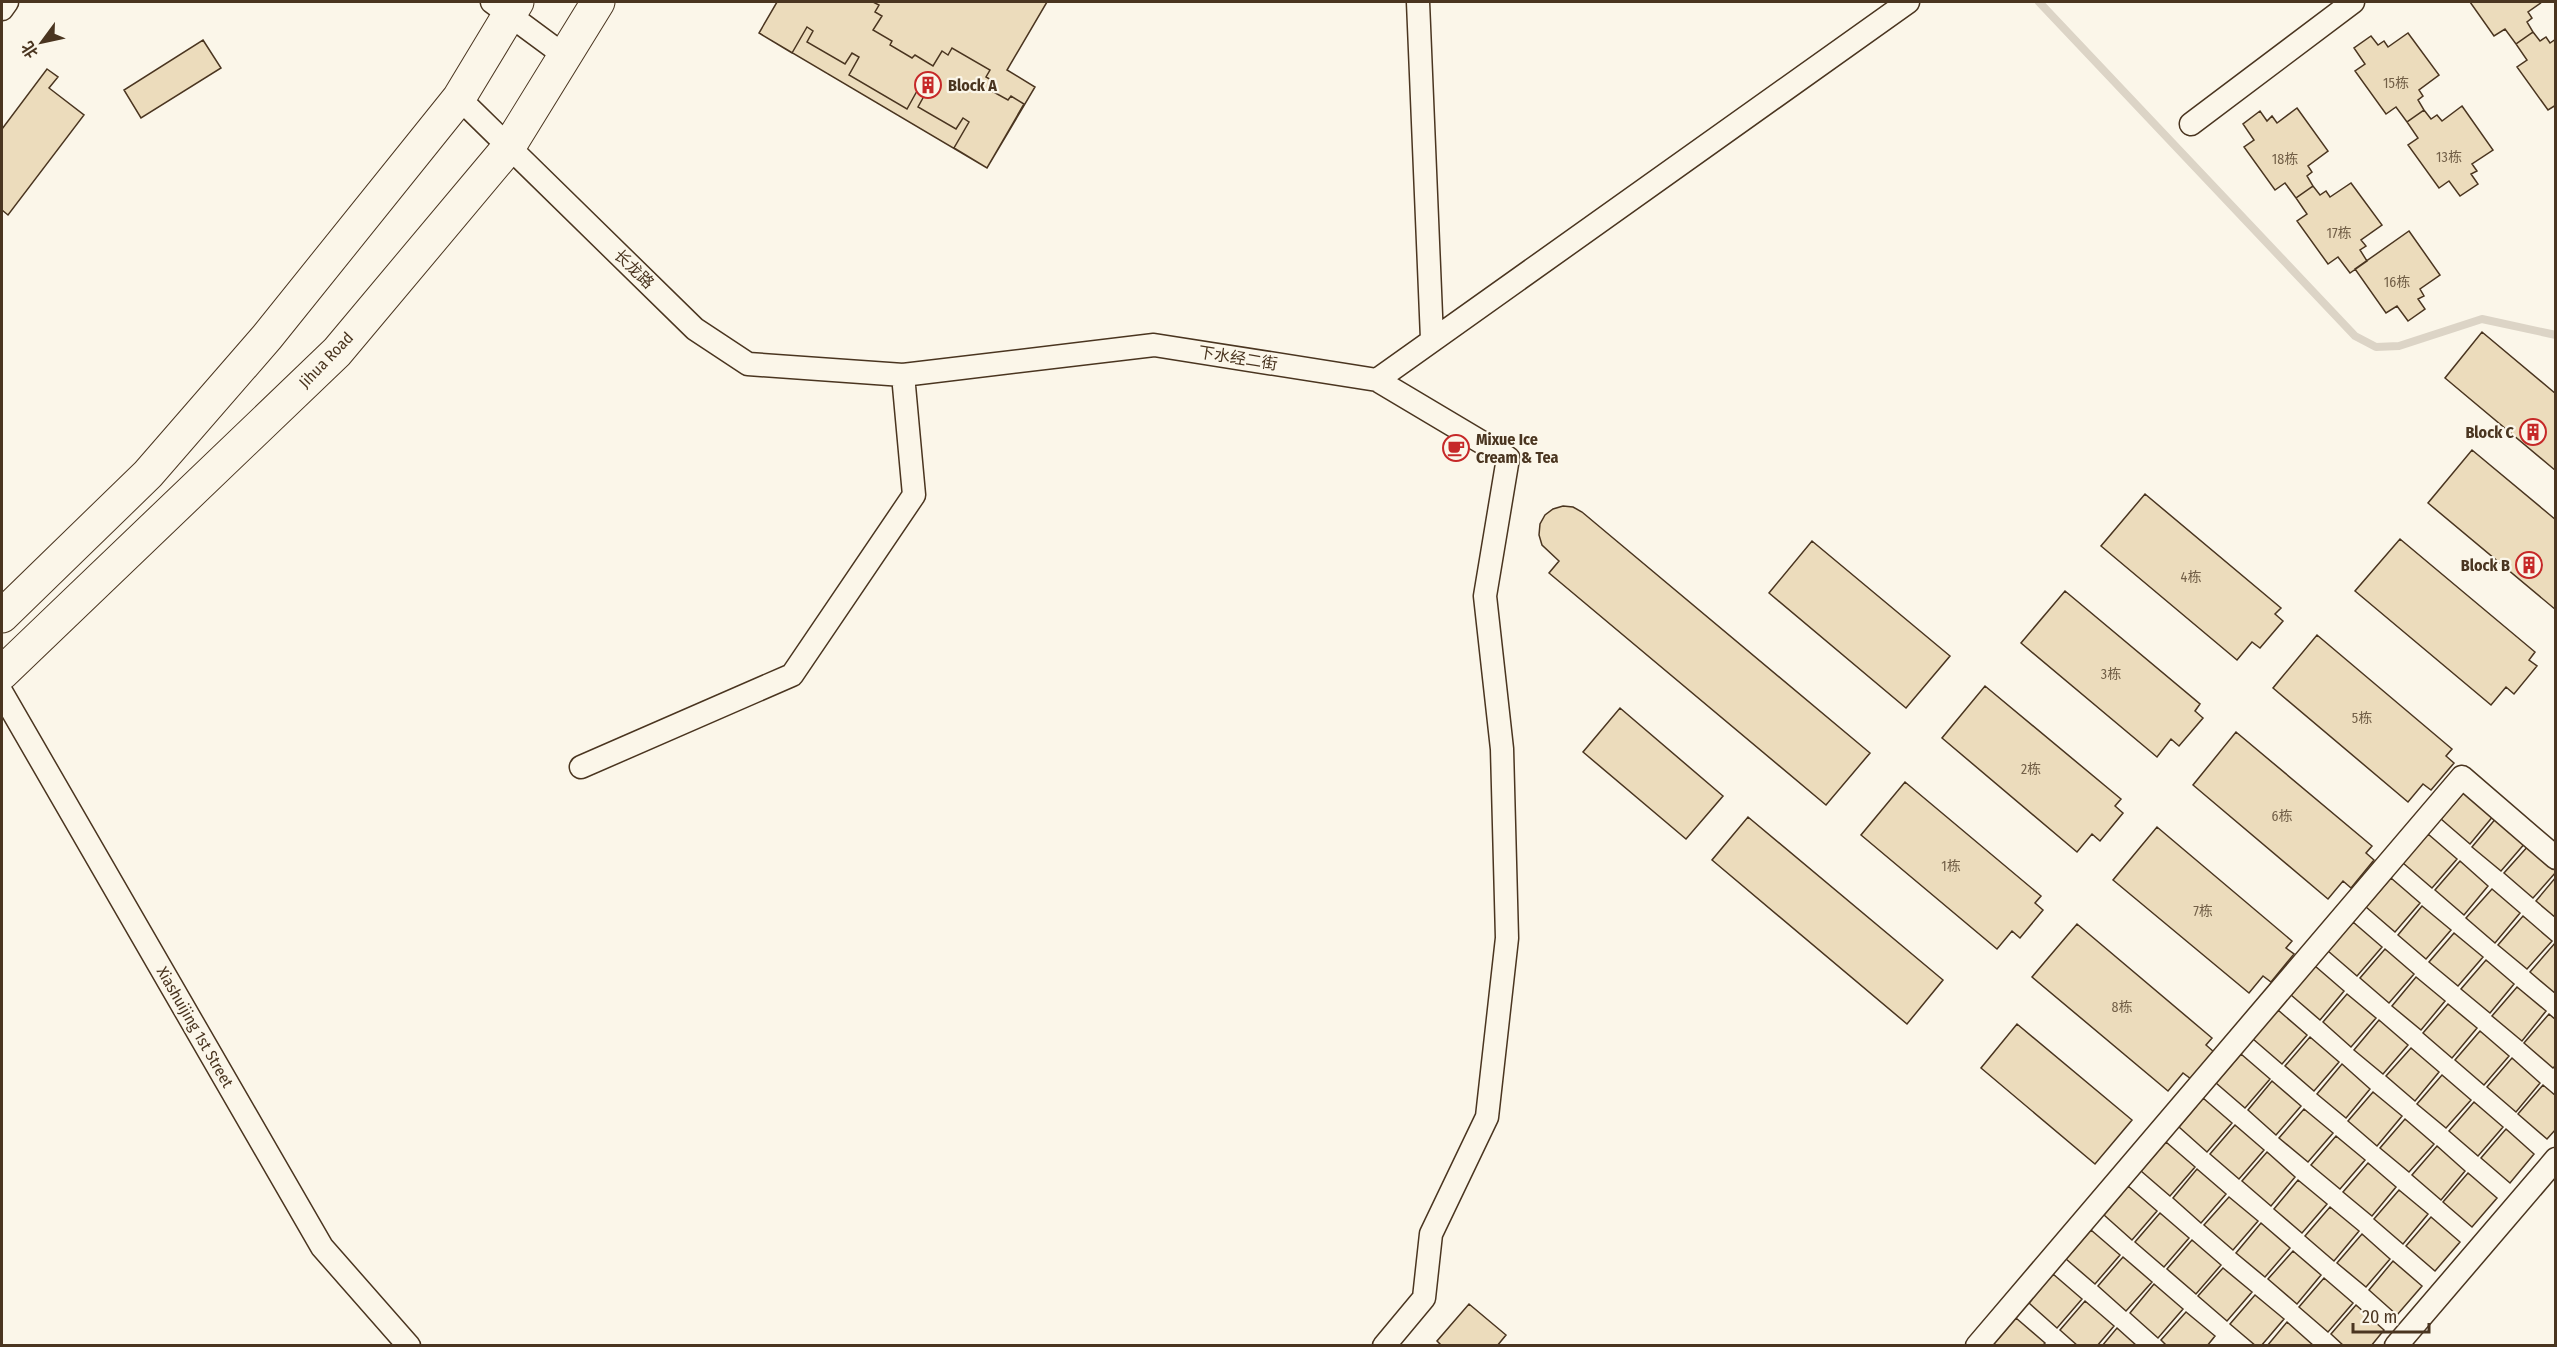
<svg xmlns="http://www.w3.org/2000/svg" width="2557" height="1347" viewBox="0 0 2557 1347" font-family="'Fira Sans Condensed','Noto Sans SC',sans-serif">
<rect width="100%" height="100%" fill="#fbf6e9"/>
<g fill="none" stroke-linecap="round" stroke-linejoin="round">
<!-- stream -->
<path stroke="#dcd4c6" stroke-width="8" d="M 2039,2 L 2355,336 L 2376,347 L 2399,346 L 2482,319 L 2556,335"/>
</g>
<!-- building -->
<path fill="#ecdcbc" stroke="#4a3520" stroke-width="1.5" d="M 777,2 L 1047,2 L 1007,70 L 1035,87 L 987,168 L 759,33 Z
M 777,2 L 873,2 L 879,5 L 875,12 L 882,16 L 873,30 L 892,41 L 890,45 L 912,58 L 915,55 L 933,66 L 942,51 L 948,55 L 952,48 L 990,70 L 986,77 L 993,81 L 988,89 L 1008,100 L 1011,96 L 1024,104 L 987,168 L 954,148 L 969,122 L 963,118 L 956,129 L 918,107 L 924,96 L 917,91 L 907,109 L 849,75 L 859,57 L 852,53 L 845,64 L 807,42 L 813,31 L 807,27 L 792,53 L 759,33 Z
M 2470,2 L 2542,2 L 2528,12 L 2532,18 L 2527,22 L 2533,32 L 2516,44 L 2505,29 L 2494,36 Z
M 2533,32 L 2540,41 L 2546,37 L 2550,43 L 2556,39 L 2556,105 L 2548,110 L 2517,67 L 2527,60 L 2516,44 Z
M 2408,33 L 2439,75 L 2419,90 L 2423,96 L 2418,100 L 2424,110 L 2407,122 L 2396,107 L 2386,114 L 2355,71 L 2365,64 L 2354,48 L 2371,36 L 2378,45 L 2384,41 L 2388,47 Z
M 203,40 L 221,68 L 141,118 L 124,90 Z
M 47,69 L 58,77 L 49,88 L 84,115 L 8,215 L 2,210 L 2,129 Z
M 2462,106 L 2493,150 L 2472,164 L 2477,171 L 2471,174 L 2478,184 L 2460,196 L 2449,181 L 2439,188 L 2408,145 L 2418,138 L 2407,122 L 2424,110 L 2431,119 L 2437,115 L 2442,121 Z
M 2297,108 L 2328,151 L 2308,166 L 2312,172 L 2307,176 L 2313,186 L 2296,198 L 2285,183 L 2275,190 L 2244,147 L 2254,140 L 2243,124 L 2260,111 L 2267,121 L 2272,116 L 2277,123 Z
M 2351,183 L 2382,225 L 2361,240 L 2366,246 L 2360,250 L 2367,261 L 2350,273 L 2338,257 L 2328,264 L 2297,221 L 2307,214 L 2296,198 L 2313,186 L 2320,195 L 2326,191 L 2330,197 Z
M 2409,231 L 2440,275 L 2420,289 L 2424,296 L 2418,299 L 2425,309 L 2408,321 L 2397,306 L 2386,313 L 2355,269 Z
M 2482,332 L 2556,394 L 2556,471 L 2445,378 Z
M 2472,450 L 2556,520 L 2556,610 L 2428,503 Z
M 2145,494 L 2281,608 L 2275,614 L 2283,621 L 2260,648 L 2252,642 L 2237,660 L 2101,546 Z
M 1563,506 L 1573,507 L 1582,512 L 1870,753 L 1826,805 L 1549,573 L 1559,561 L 1542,545 L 1539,535 L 1540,524 L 1545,515 L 1553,509 Z
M 2400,539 L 2535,652 L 2529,660 L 2537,666 L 2514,694 L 2506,687 L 2491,705 L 2355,591 Z
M 1812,541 L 1950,656 L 1906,708 L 1769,593 Z
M 2065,591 L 2200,704 L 2195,711 L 2203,718 L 2179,746 L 2171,739 L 2157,757 L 2021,643 Z
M 2317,635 L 2452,749 L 2446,756 L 2454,763 L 2431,790 L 2423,784 L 2408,802 L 2273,688 Z
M 1985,686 L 2121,799 L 2115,806 L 2123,813 L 2100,841 L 2092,834 L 2077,852 L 1942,738 Z
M 1620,708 L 1723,796 L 1686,839 L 1583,752 Z
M 2236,732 L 2372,846 L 2366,853 L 2374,860 L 2351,888 L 2343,881 L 2328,899 L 2193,785 Z
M 1905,782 L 2041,896 L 2035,903 L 2043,910 L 2020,938 L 2012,931 L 1997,949 L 1861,835 Z
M 2465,791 L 2494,815 L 2470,844 L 2441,819 Z
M 1748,817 L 1943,980 L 1907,1024 L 1712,860 Z
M 2497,817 L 2526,842 L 2501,871 L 2472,847 Z
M 2157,827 L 2292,941 L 2286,948 L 2294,954 L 2271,982 L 2263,976 L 2249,993 L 2113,880 Z
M 2428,834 L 2457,859 L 2432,888 L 2403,863 Z
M 2529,845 L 2556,868 L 2556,872 L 2533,898 L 2504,873 Z
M 2460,861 L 2488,886 L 2464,915 L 2435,890 Z
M 2556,877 L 2556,918 L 2536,901 Z
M 2391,878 L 2420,903 L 2395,932 L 2366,907 Z
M 2492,889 L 2520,913 L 2495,943 L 2466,918 Z
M 2422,906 L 2451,930 L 2426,959 L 2398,935 Z
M 2523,916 L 2552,941 L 2527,969 L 2498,945 Z
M 2353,922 L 2382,947 L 2357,976 L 2328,951 Z
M 2077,924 L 2212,1038 L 2206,1045 L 2214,1052 L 2191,1079 L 2183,1073 L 2168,1091 L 2032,977 Z
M 2454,933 L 2483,957 L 2458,986 L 2429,962 Z
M 2555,943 L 2556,944 L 2556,994 L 2530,972 Z
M 2385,949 L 2414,974 L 2389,1003 L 2360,978 Z
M 2486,960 L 2514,984 L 2490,1013 L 2461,989 Z
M 2315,966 L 2344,991 L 2320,1020 L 2291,995 Z
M 2416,977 L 2445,1001 L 2421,1030 L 2392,1006 Z
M 2517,987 L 2546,1011 L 2522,1041 L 2492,1016 Z
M 2347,994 L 2376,1018 L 2351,1047 L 2323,1022 Z
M 2448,1004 L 2477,1028 L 2452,1058 L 2423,1033 Z
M 2278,1010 L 2307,1035 L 2282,1064 L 2253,1039 Z
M 2549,1014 L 2556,1020 L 2556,1065 L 2553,1068 L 2524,1043 Z
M 2379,1020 L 2408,1045 L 2383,1074 L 2354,1050 Z
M 2017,1024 L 2132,1120 L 2095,1164 L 1981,1068 Z
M 2480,1031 L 2509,1056 L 2484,1085 L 2455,1060 Z
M 2310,1037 L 2339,1062 L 2314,1091 L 2285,1066 Z
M 2411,1048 L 2439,1072 L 2415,1101 L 2386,1076 Z
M 2241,1054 L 2270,1079 L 2245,1108 L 2216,1083 Z
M 2512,1058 L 2540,1083 L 2516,1112 L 2487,1087 Z
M 2342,1064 L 2370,1089 L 2346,1118 L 2317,1094 Z
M 2442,1075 L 2471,1100 L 2446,1128 L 2417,1104 Z
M 2272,1081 L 2301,1106 L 2276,1135 L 2248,1110 Z
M 2543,1085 L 2556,1096 L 2556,1129 L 2547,1139 L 2518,1114 Z
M 2373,1092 L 2402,1116 L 2377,1146 L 2348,1121 Z
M 2203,1098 L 2232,1123 L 2207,1152 L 2179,1127 Z
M 2474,1102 L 2503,1127 L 2478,1156 L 2449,1131 Z
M 2304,1109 L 2333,1133 L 2308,1162 L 2279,1138 Z
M 2405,1119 L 2434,1144 L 2409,1172 L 2380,1148 Z
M 2235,1125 L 2264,1150 L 2239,1179 L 2210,1154 Z
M 2506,1129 L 2534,1154 L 2510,1183 L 2481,1158 Z
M 2336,1136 L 2365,1160 L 2340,1189 L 2311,1165 Z
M 2166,1142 L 2195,1167 L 2170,1196 L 2141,1171 Z
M 2437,1146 L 2465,1171 L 2441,1200 L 2412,1175 Z
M 2267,1152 L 2295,1177 L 2271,1206 L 2242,1181 Z
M 2368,1163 L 2396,1187 L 2372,1216 L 2343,1192 Z
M 2197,1169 L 2226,1194 L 2201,1223 L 2173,1198 Z
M 2468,1173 L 2497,1198 L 2472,1227 L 2443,1202 Z
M 2298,1180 L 2327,1204 L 2302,1233 L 2274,1209 Z
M 2128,1186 L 2157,1211 L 2132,1240 L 2104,1215 Z
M 2399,1190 L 2428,1214 L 2403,1244 L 2374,1219 Z
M 2229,1197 L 2258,1221 L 2233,1250 L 2204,1225 Z
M 2330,1207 L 2359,1231 L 2334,1261 L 2305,1236 Z
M 2160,1213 L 2189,1238 L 2164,1267 L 2135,1242 Z
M 2431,1217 L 2460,1242 L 2435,1271 L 2406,1246 Z
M 2261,1223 L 2290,1248 L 2265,1277 L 2236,1253 Z
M 2091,1230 L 2120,1255 L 2095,1284 L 2066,1259 Z
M 2362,1234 L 2390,1259 L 2366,1287 L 2337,1263 Z
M 2192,1240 L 2221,1265 L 2196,1294 L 2167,1269 Z
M 2293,1251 L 2321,1275 L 2297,1304 L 2268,1279 Z
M 2123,1257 L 2152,1282 L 2126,1311 L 2098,1286 Z
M 2393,1261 L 2422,1286 L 2397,1315 L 2369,1290 Z
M 2223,1268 L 2252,1292 L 2227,1321 L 2198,1296 Z
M 2053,1274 L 2082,1299 L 2057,1328 L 2029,1303 Z
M 2324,1278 L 2353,1303 L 2328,1332 L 2299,1307 Z
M 2154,1284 L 2183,1309 L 2158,1338 L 2130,1313 Z
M 2255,1295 L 2284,1319 L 2261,1346 L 2256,1346 L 2230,1324 Z
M 2085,1301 L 2114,1326 L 2097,1346 L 2078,1346 L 2060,1330 Z
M 1469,1304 L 1506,1335 L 1497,1346 L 1442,1346 L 1437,1341 Z
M 2356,1305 L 2384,1330 L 2371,1346 L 2344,1346 L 2331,1334 Z
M 2186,1312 L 2215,1336 L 2207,1346 L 2167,1346 L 2161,1340 Z
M 2016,1318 L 2045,1343 L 2042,1346 L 1992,1346 Z
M 2287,1322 L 2314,1346 L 2267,1346 Z
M 2117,1328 L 2137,1346 L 2102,1346 Z"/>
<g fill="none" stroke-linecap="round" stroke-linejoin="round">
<defs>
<path id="minor" d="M 492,2 L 565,56
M 1418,2 L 1432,339
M 2,9 L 7,2
M 459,98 L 695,329 L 748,364 L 903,375 L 1154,345 L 1377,380 L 1508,458 L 1485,596 L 1502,749 L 1507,938 L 1487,1117 L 1431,1234 L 1424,1298 L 1384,1346
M 2191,124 L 2353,2
M 1377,380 L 1908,2
M 2,693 L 322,1247 L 409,1346
M 581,767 L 792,675 L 914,495 L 903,375
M 1977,1346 L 2462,777 L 2556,858
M 2396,1346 L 2556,1159"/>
<path id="primary" d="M 2,616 L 148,474 L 267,337 L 459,98 L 517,2
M 2,673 L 337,352 L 508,148 L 598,2"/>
</defs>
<!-- minor casing -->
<use href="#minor" stroke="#4a3520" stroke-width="25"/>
<!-- primary casing -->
<use href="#primary" stroke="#4a3520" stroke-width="35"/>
<!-- minor -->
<use href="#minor" stroke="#fbf6e9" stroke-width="22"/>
<!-- primary -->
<use href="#primary" stroke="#fbf6e9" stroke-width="33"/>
</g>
<!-- icons -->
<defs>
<symbol id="building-ring" viewBox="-11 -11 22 22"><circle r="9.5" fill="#fbf6e9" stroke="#c62828" stroke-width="1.5"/><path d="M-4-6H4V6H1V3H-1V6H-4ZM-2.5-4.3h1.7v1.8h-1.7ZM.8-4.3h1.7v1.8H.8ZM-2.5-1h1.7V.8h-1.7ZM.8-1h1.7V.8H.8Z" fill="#c62828"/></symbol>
<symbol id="cafe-ring" viewBox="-11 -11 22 22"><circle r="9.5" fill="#fbf6e9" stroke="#c62828" stroke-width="1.5"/><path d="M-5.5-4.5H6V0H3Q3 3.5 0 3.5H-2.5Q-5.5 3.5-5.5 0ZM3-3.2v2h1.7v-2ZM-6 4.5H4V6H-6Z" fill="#c62828"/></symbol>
</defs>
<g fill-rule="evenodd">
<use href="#building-ring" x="913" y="70" width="30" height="30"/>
<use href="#building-ring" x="2518" y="417" width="30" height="30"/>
<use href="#cafe-ring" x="1441" y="433" width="30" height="30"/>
<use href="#building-ring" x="2514" y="550" width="30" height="30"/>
</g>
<g text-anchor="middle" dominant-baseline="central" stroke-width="4.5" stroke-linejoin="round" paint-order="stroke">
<!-- number labels -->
<g font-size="14" fill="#725f47">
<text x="2396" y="83">15栋</text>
<text x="2449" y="157">13栋</text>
<text x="2285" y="159">18栋</text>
<text x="2339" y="233">17栋</text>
<text x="2397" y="282">16栋</text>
<text x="2191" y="577">4栋</text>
<text x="2111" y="674">3栋</text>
<text x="2362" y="718">5栋</text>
<text x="2031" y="769">2栋</text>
<text x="2282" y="816">6栋</text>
<text x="1951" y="866">1栋</text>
<text x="2203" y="911">7栋</text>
<text x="2122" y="1007">8栋</text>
</g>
<!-- poi labels -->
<g font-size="16" font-weight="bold" fill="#4a3520" stroke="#fbf6e9" text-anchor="start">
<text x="948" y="85">Block A</text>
<text x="2514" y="432" text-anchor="end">Block C</text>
<text x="1476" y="439">Mixue Ice<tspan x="1476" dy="18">Cream &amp; Tea</tspan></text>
<text x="2510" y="565" text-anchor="end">Block B</text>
</g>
<!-- street labels -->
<g font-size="16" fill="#4a3520" stroke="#fbf6e9">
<text transform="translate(634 269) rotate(44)">长龙路</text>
<text transform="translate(1238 358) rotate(9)">下水经二街</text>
<text transform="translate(326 360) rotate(-46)">Jihua Road</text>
<text transform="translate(195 1027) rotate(60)">Xiashuijing 1st Street</text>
</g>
</g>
<!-- border -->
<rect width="2557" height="1347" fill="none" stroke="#4a3520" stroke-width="6"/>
<!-- north arrow -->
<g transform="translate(42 42) rotate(237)" stroke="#fbf6e9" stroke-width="4.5" paint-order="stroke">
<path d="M0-4.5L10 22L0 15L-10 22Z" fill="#4a3520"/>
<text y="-9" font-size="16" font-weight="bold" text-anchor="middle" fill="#4a3520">北</text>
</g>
<!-- scale -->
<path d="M2353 1323v9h76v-9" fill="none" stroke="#4a3520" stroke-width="3"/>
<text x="2362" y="1323" font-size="18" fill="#4a3520" stroke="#fbf6e9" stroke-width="4.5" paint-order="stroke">20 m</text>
</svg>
